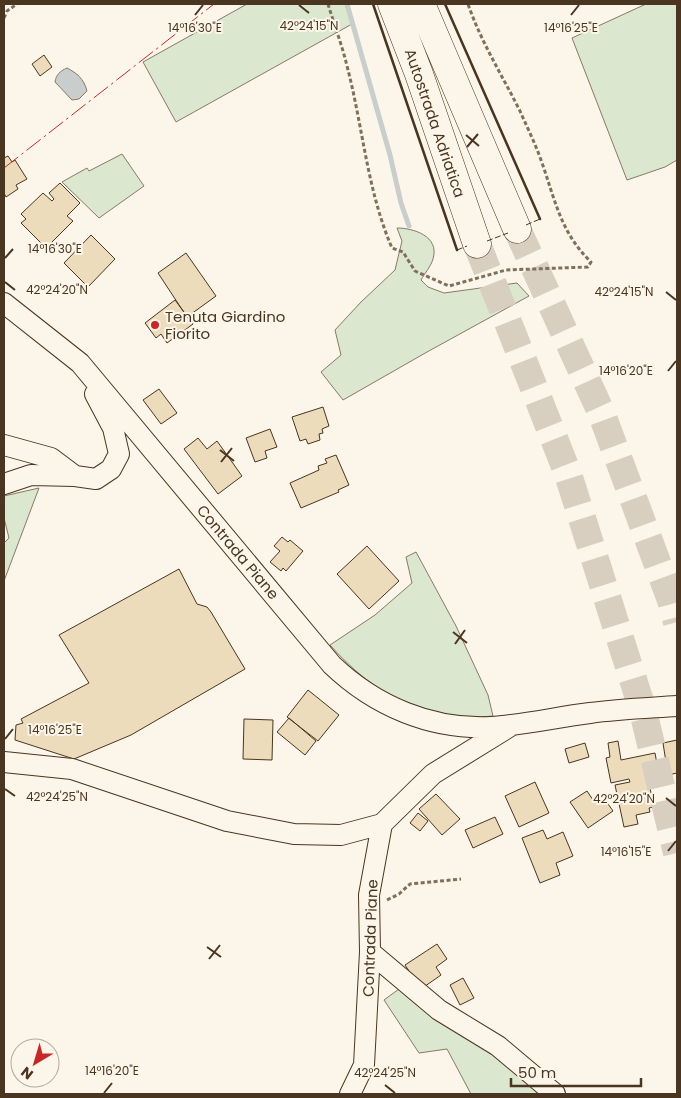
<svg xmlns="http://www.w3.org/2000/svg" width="681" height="1098" viewBox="0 0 681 1098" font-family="Poppins,sans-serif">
<rect width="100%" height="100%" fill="#fbf6e9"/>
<!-- green -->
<path fill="#dce7d0" stroke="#887966" d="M 247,4 L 345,4 L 352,24 L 176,122 L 143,62 Z
M 646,4 L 677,4 L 677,160 L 665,167 L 627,180 L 572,38 Z
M 122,154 L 144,186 L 99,218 L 62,182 L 87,168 L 89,171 Z
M 397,228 C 413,228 440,236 433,259 C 431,266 425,273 421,280 L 428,287 L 444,293 L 517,283 L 529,296 L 427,352 L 343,400 L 321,372 L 341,355 L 335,330 L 361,302 L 395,270 L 402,241 Z
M 39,488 L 4,581 L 4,543 L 9,538 L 4,518 L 4,496 Z
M 416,552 L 456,626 L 488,695 L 493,716 C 479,717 464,719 450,717 C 399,707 364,683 330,645 L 375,615 L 412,583 L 406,557 Z
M 403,986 L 452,1021 L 546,1094 L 471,1094 L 447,1049 L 419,1053 L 384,1000 Z"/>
<!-- water -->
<path fill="#c9cecd" stroke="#887966" d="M 67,68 C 77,73 84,79 87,91 L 79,99 L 72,100 L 55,82 C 56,75 60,71 67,68 Z"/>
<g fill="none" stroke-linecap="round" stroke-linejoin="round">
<!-- stream -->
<path stroke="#c9cecd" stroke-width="5" d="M 347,4 L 390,155 L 401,203 L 409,226"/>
</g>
<!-- building -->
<path fill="#ecdcbc" stroke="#4a3520" d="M 44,55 L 52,67 L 40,76 L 32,64 Z
M 8,156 L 12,162 L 15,160 L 27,179 L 16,185 L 18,189 L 6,197 L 4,193 L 4,158 Z
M 60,183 L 80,203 L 67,216 L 73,221 L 46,248 L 21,223 L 26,219 L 21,214 L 43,193 L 52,201 L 54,199 L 49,193 Z
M 91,235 L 115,259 L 88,287 L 64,263 Z
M 186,253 L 216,296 L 187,317 L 158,273 Z
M 175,300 L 193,324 L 167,343 L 161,334 L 156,338 L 145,323 Z
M 159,389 L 177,413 L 161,424 L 143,400 Z
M 323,407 L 329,426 L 322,429 L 323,433 L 319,434 L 320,440 L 308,444 L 306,439 L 300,441 L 292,417 Z
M 270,429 L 277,447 L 265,451 L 267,458 L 255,462 L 246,438 Z
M 198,438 L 207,449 L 217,441 L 242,476 L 218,494 L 184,449 Z
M 336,455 L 349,485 L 338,490 L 339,492 L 301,508 L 290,483 L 319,470 L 318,466 L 327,463 L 325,459 Z
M 282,537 L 288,542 L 290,540 L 303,551 L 286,571 L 283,568 L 281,571 L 270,562 L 280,551 L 274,546 Z
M 367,546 L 399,581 L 369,609 L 337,574 Z
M 179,569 L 197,604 L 207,607 L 211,612 L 245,669 L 131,735 L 74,759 L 15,740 L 16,725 L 23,723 L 21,719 L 89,683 L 59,635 Z
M 308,690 L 339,715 L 318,741 L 287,717 Z
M 289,718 L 316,741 L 305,755 L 277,732 Z
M 244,719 L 273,720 L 272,760 L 243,759 Z
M 677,740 L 677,773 L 668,775 L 663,743 Z
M 618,741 L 621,760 L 655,753 L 661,786 L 650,788 L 654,807 L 649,808 L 650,812 L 636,815 L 638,824 L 624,827 L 615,785 L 630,782 L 629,779 L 611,783 L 606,758 L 610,757 L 608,743 Z
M 585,743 L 589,757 L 569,763 L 565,749 Z
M 535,782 L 549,813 L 519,827 L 505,796 Z
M 587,791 L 593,800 L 601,794 L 613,811 L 588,828 L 570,802 Z
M 436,794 L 460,819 L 442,835 L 419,809 Z
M 418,813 L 428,821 L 420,831 L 410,823 Z
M 495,817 L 503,834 L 473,848 L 465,830 Z
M 543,830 L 547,839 L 563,832 L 573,856 L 556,863 L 560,875 L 540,883 L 522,838 Z
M 437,944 L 447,959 L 436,967 L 441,975 L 421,989 L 405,965 Z
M 463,978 L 474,998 L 460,1005 L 450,985 Z"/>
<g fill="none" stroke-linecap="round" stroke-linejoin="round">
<!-- highway-tunnel -->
<path stroke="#d8cfc1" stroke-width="28" stroke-dasharray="28 14" stroke-linecap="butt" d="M 517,229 L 601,412 L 671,600 L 677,622
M 477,244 L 568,474 L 643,711 L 677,853"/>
<defs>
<path id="minor" d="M 4,303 L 80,363 L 332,665 C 375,706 431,730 491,727 C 524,725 557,717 590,713 C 619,709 648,708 677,706
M 4,445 L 51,458 L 75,476
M 4,484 L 31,475 L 75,476 L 96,479 L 111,469 L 119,454 L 113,428 L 95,394
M 4,762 L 72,769 L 227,821 L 294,834 L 341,835 L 382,824
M 370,952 L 439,1010 L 498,1046 L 555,1094
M 350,1094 L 364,1065 L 370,952 L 369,895 L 382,824 L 433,774 L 509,727"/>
<path id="highway" d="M 392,4 L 419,74 L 477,244
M 421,4 L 517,229"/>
</defs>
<!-- minor casing -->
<use href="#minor" stroke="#4a3520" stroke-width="22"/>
<!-- highway casing -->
<use href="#highway" stroke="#4a3520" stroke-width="29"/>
<!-- path -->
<path stroke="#7f6f5c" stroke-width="3" stroke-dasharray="4 2.5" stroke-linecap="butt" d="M 328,4 C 334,24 342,45 347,66 C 363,127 367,190 392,248 L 403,252 L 415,271 L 449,286 L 506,270 L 588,267 L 591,262 C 560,232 555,199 541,160 C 535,143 527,127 520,111 C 502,75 481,42 468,4
M 4,18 L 7,11 L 17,4
M 387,900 L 399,894 L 410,884 L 461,879"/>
<!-- minor -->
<use href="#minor" stroke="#fbf6e9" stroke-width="20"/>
<!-- highway -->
<use href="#highway" stroke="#fbf6e9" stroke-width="28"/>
<!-- fence -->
<path stroke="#4a3520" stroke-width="1" stroke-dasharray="6 2.5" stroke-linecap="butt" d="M 526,225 L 540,219
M 487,241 L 508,233
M 457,250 L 467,246"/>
<!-- wall -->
<path stroke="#4a3520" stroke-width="2.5" d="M 373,4 L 457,250
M 445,4 L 540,219"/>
<!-- power -->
<path stroke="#c62828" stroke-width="1" stroke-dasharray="18 4 2.5 4" stroke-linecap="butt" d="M 4,168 L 214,4"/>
</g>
<!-- ticks -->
<path fill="none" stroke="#4a3520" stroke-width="2" d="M 299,5 L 309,13M 195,15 L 203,5M 571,15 L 579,5M 466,135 L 479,146M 467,147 L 478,134M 5,258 L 13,249M 5,282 L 15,290M 666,292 L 676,300M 668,371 L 676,361M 220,450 L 234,461M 221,462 L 232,448M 453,632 L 467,643M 455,644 L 465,630M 5,739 L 13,729M 5,789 L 15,796M 666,798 L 676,806M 668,851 L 676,841M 207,947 L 221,957M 209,959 L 220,945M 385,1085 L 395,1093M 104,1093 L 112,1083"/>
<!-- markers -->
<circle fill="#c62828" stroke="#fbf6e9" stroke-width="2" cx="155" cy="325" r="5"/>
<g text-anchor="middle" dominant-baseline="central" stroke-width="4" stroke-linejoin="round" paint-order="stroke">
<!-- street labels -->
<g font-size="15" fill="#4a3520" stroke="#fbf6e9">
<text transform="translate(435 123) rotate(71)">Autostrada Adriatica</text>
<text transform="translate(238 552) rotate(50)">Contrada Piane</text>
<text transform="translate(370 938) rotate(-88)">Contrada Piane</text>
</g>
<!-- poi labels -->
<g font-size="15" fill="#4a3520" stroke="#fbf6e9" text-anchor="start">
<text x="165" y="316">Tenuta Giardino<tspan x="165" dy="17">Fiorito</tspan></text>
</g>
</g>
<g font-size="12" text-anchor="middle" fill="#4a3520" stroke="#fbf6e9" stroke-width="4" stroke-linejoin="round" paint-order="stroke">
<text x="309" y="30">42°24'15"N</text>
<text x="195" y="32">14°16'30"E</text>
<text x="571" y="32">14°16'25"E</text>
<text x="55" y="253">14°16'30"E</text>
<text x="57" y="294">42°24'20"N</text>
<text x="624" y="296">42°24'15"N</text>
<text x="626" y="375">14°16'20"E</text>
<text x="55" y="734">14°16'25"E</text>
<text x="57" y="801">42°24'25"N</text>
<text x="624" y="803">42°24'20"N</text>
<text x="626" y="856">14°16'15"E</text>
<text x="112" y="1075">14°16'20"E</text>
<text x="385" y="1077">42°24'25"N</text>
</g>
<!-- border -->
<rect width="681" height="1098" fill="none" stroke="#4a3520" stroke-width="10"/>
<!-- north arrow -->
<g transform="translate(35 1063) rotate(218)"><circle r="24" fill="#fbf6e9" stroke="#b4a999"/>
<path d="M0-4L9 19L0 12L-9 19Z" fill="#c62828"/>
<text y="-8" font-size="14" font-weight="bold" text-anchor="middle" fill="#4a3520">N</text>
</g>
<!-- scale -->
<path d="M511 1078v8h130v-8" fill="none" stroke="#4a3520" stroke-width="2.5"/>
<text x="518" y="1078" font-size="15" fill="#4a3520" stroke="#fbf6e9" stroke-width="4" paint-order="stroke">50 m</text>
</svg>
